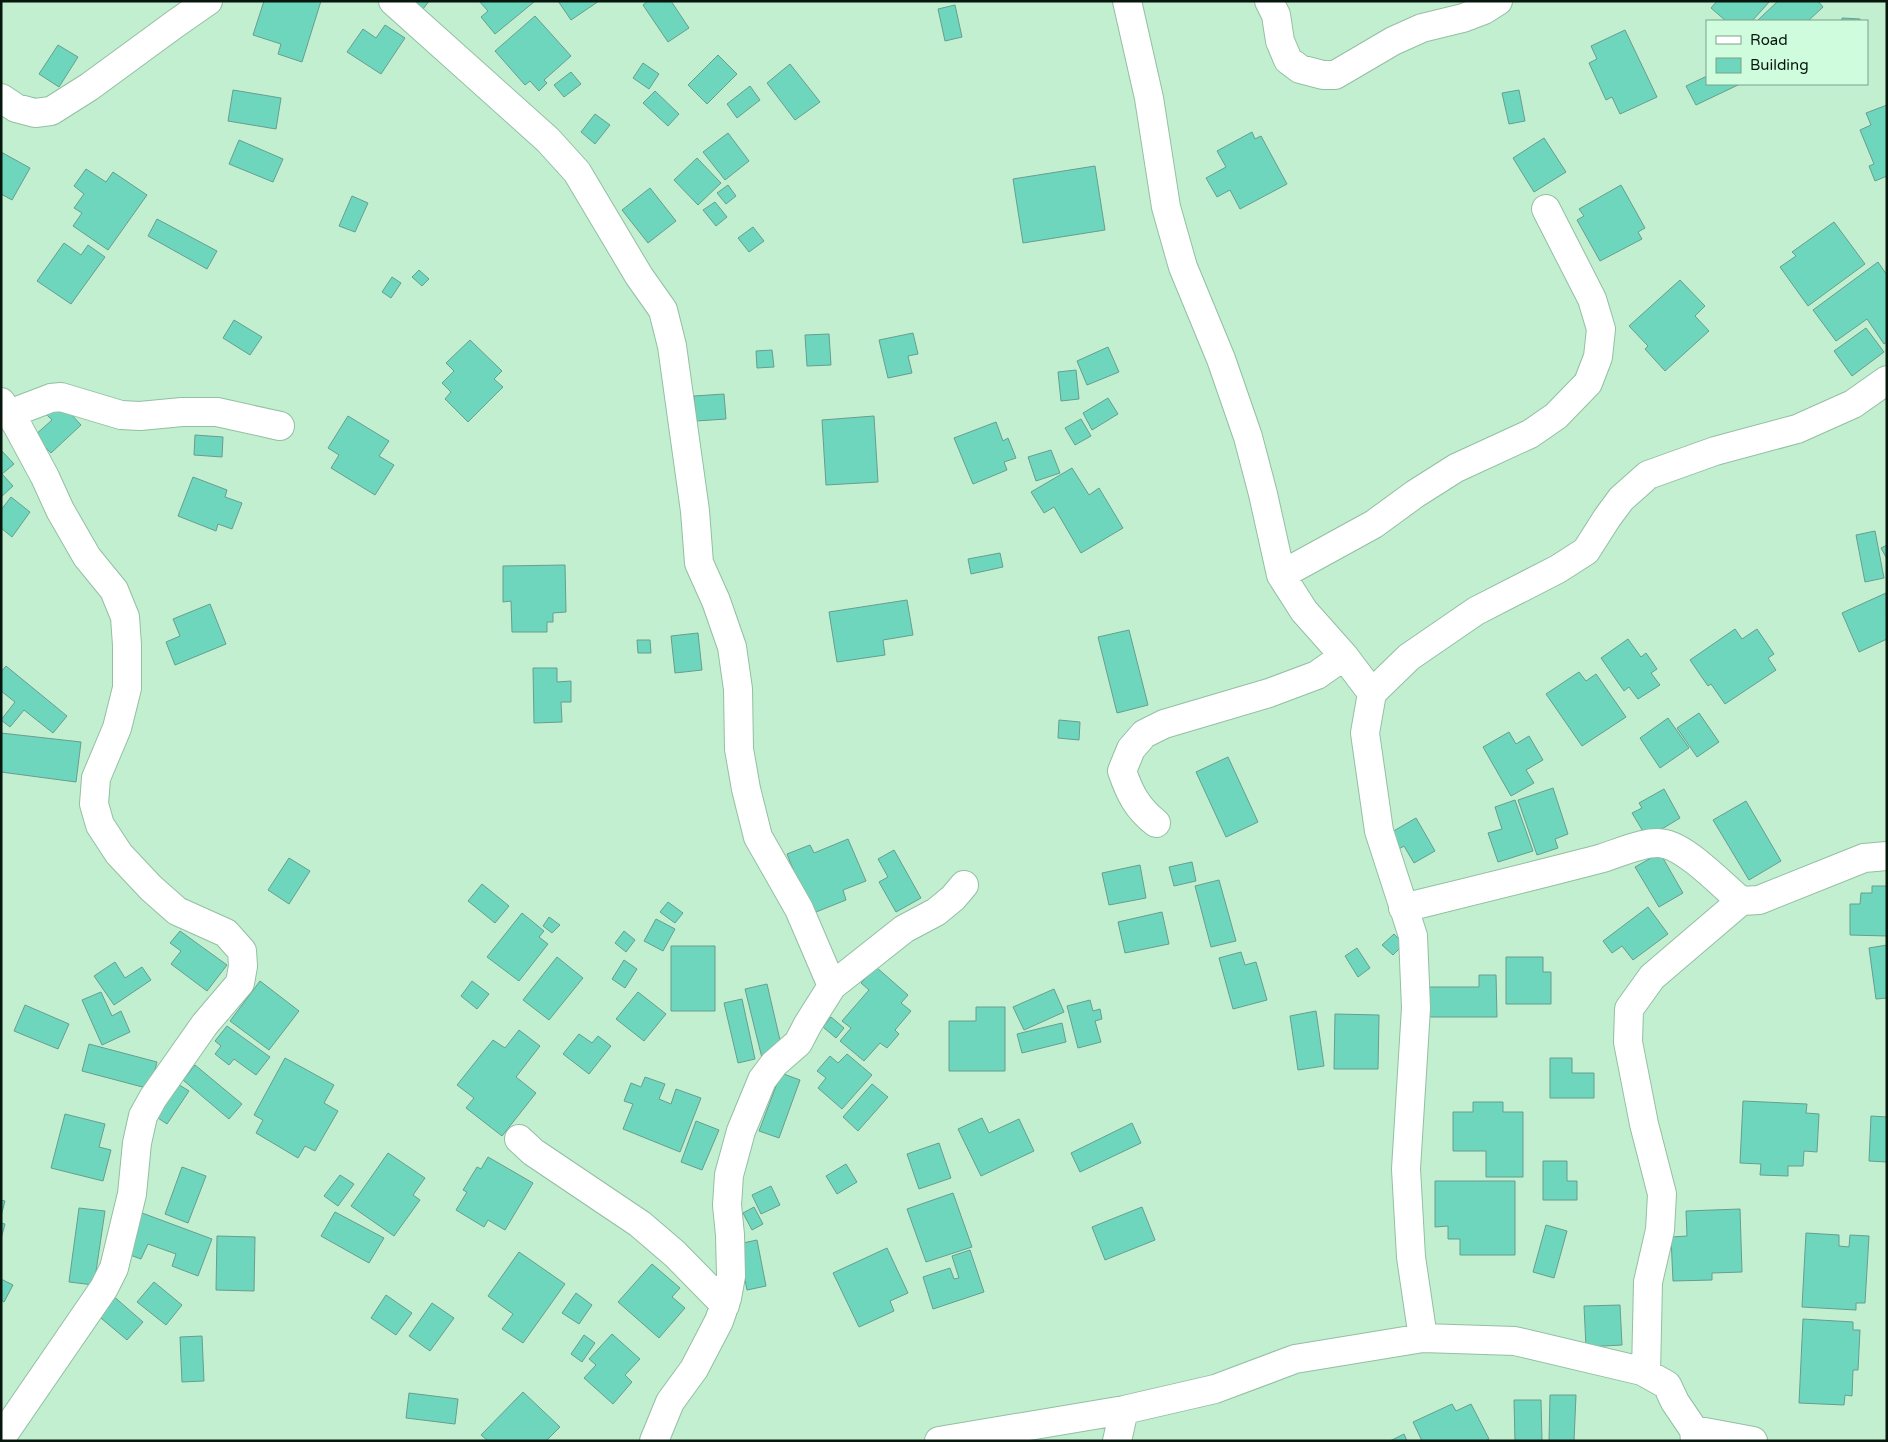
<svg xmlns="http://www.w3.org/2000/svg" width="1888" height="1442" viewBox="0 0 1888 1442" font-family="'Varela Round',sans-serif">
<rect width="100%" height="100%" fill="#c1efd0"/>
<!-- building -->
<path fill="#6ed6bd" stroke="#679e8f" d="M 264,1 L 321,1 L 302,62 L 278,54 L 281,44 L 253,35 Z
M 412,1 L 429,1 L 423,9 Z
M 479,1 L 533,1 L 534,2 L 495,34 L 481,17 L 488,11 Z
M 558,1 L 599,1 L 571,20 Z
M 648,1 L 671,1 L 689,28 L 668,42 L 643,5 Z
M 1717,1 L 1770,1 L 1752,21 L 1726,21 L 1711,8 Z
M 1778,1 L 1818,1 L 1823,7 L 1808,21 L 1757,21 Z
M 955,5 L 962,37 L 945,41 L 938,9 Z
M 535,16 L 571,56 L 544,80 L 547,83 L 539,91 L 530,81 L 525,85 L 495,51 Z
M 1842,18 L 1860,19 L 1860,21 L 1842,21 Z
M 385,25 L 405,38 L 381,74 L 347,52 L 363,29 L 376,38 Z
M 1625,30 L 1657,97 L 1620,114 L 1612,97 L 1606,100 L 1589,63 L 1597,59 L 1591,46 Z
M 58,45 L 78,57 L 59,87 L 39,74 Z
M 718,55 L 737,74 L 707,104 L 688,85 Z
M 643,63 L 659,74 L 649,89 L 633,78 Z
M 790,64 L 820,102 L 795,120 L 767,83 Z
M 571,72 L 581,84 L 564,97 L 554,85 Z
M 1707,76 L 1707,84 L 1740,84 L 1696,105 L 1686,86 Z
M 750,86 L 760,100 L 737,118 L 727,104 Z
M 233,90 L 281,98 L 276,129 L 228,121 Z
M 1519,90 L 1525,121 L 1509,124 L 1502,93 Z
M 655,91 L 679,114 L 668,126 L 643,103 Z
M 1887,105 L 1887,176 L 1875,181 L 1869,166 L 1874,164 L 1860,130 L 1871,125 L 1866,113 Z
M 595,114 L 610,125 L 595,144 L 581,132 Z
M 1252,132 L 1255,139 L 1261,136 L 1287,184 L 1240,209 L 1230,190 L 1217,197 L 1206,178 L 1226,167 L 1217,151 Z
M 728,133 L 749,161 L 725,180 L 703,152 Z
M 1544,138 L 1566,172 L 1534,192 L 1513,158 Z
M 239,140 L 283,159 L 273,182 L 229,164 Z
M 1,152 L 30,168 L 12,200 L 1,194 Z
M 697,158 L 721,183 L 698,205 L 674,180 Z
M 1095,166 L 1105,230 L 1023,243 L 1013,179 Z
M 86,169 L 106,182 L 113,172 L 147,195 L 108,250 L 73,226 L 82,213 L 74,208 L 84,194 L 74,186 Z
M 728,185 L 736,196 L 726,204 L 717,193 Z
M 1621,185 L 1645,228 L 1638,232 L 1642,239 L 1600,261 L 1577,220 L 1584,216 L 1579,209 Z
M 650,188 L 676,221 L 648,243 L 622,210 Z
M 352,196 L 368,203 L 355,232 L 339,226 Z
M 715,202 L 727,217 L 716,226 L 703,210 Z
M 157,219 L 217,251 L 207,269 L 148,236 Z
M 1834,222 L 1865,264 L 1808,306 L 1780,267 L 1796,256 L 1792,252 Z
M 753,227 L 764,241 L 749,252 L 738,238 Z
M 64,243 L 81,255 L 88,245 L 105,257 L 71,304 L 37,281 Z
M 1878,262 L 1887,275 L 1887,342 L 1884,344 L 1867,319 L 1836,341 L 1813,310 Z
M 419,270 L 429,279 L 422,286 L 412,277 Z
M 392,277 L 401,283 L 391,298 L 382,292 Z
M 1680,280 L 1705,306 L 1695,316 L 1709,331 L 1665,371 L 1645,349 L 1648,346 L 1629,326 Z
M 234,320 L 262,337 L 250,355 L 223,338 Z
M 1866,328 L 1884,352 L 1852,376 L 1834,351 Z
M 913,333 L 918,354 L 908,356 L 912,373 L 888,378 L 879,340 Z
M 829,334 L 831,365 L 807,366 L 805,335 Z
M 470,340 L 502,371 L 494,379 L 503,387 L 468,422 L 445,399 L 451,392 L 442,383 L 454,371 L 446,363 Z
M 1108,347 L 1119,372 L 1087,385 L 1077,361 Z
M 772,350 L 774,367 L 757,368 L 756,351 Z
M 1076,370 L 1079,399 L 1061,401 L 1058,372 Z
M 724,394 L 726,419 L 696,421 L 694,396 Z
M 1108,398 L 1118,414 L 1092,430 L 1083,413 Z
M 58,400 L 81,425 L 51,453 L 34,436 L 52,420 L 44,412 Z
M 348,416 L 389,441 L 379,456 L 394,465 L 375,495 L 331,468 L 339,455 L 328,448 Z
M 874,416 L 878,482 L 826,485 L 822,420 Z
M 1081,419 L 1091,436 L 1075,445 L 1065,428 Z
M 996,422 L 1003,441 L 1008,438 L 1016,458 L 1004,462 L 1007,470 L 973,484 L 954,438 Z
M 195,435 L 223,437 L 222,457 L 194,455 Z
M 1,450 L 14,464 L 2,474 L 13,486 L 1,497 Z
M 1051,450 L 1060,473 L 1036,481 L 1028,457 Z
M 1072,468 L 1089,495 L 1099,488 L 1123,528 L 1081,553 L 1054,507 L 1044,513 L 1031,492 Z
M 193,477 L 227,490 L 225,497 L 242,503 L 232,529 L 218,524 L 216,531 L 178,516 Z
M 11,497 L 30,512 L 12,537 L 1,528 L 1,510 Z
M 1875,531 L 1884,578 L 1865,582 L 1856,535 Z
M 1887,545 L 1887,559 L 1881,548 Z
M 1000,553 L 1003,567 L 971,574 L 968,559 Z
M 565,565 L 566,612 L 553,613 L 553,622 L 547,622 L 547,632 L 512,632 L 511,601 L 503,602 L 503,566 Z
M 1886,593 L 1887,639 L 1859,652 L 1842,613 Z
M 907,600 L 913,635 L 883,640 L 885,655 L 837,662 L 829,612 Z
M 210,604 L 226,644 L 175,665 L 166,642 L 180,636 L 173,619 Z
M 1735,629 L 1742,639 L 1757,629 L 1774,654 L 1768,658 L 1776,670 L 1725,704 L 1711,684 L 1708,686 L 1690,660 Z
M 1129,630 L 1148,705 L 1117,713 L 1098,637 Z
M 698,633 L 702,670 L 675,673 L 671,636 Z
M 1628,639 L 1641,657 L 1646,653 L 1657,669 L 1651,673 L 1660,685 L 1638,699 L 1629,687 L 1624,691 L 1601,658 Z
M 637,640 L 650,640 L 651,653 L 638,653 Z
M 6,666 L 67,716 L 53,733 L 24,710 L 10,727 L 1,720 L 15,702 L 1,691 L 1,672 Z
M 533,668 L 557,668 L 557,682 L 571,681 L 571,702 L 561,702 L 562,722 L 534,723 Z
M 1579,672 L 1586,681 L 1596,674 L 1626,717 L 1582,746 L 1546,694 Z
M 1699,713 L 1719,742 L 1697,757 L 1677,728 Z
M 1668,718 L 1689,748 L 1660,768 L 1640,738 Z
M 1059,720 L 1080,722 L 1079,740 L 1058,738 Z
M 1509,732 L 1516,744 L 1529,736 L 1543,760 L 1526,770 L 1534,783 L 1511,796 L 1483,747 Z
M 1,733 L 81,742 L 76,782 L 1,772 Z
M 1228,757 L 1258,822 L 1226,837 L 1196,772 Z
M 1553,788 L 1568,834 L 1555,839 L 1558,848 L 1537,855 L 1518,800 Z
M 1664,789 L 1680,818 L 1647,838 L 1632,813 L 1642,808 L 1639,803 Z
M 1515,800 L 1533,851 L 1498,862 L 1488,833 L 1502,829 L 1495,807 Z
M 1746,801 L 1781,861 L 1749,880 L 1713,820 Z
M 1416,818 L 1435,851 L 1414,863 L 1404,846 L 1394,852 L 1385,836 Z
M 848,839 L 866,881 L 843,890 L 846,900 L 811,914 L 787,854 L 810,845 L 814,853 Z
M 894,850 L 921,898 L 896,912 L 879,882 L 888,877 L 878,859 Z
M 1660,853 L 1683,893 L 1659,907 L 1635,867 Z
M 289,858 L 310,871 L 289,904 L 268,890 Z
M 1192,862 L 1196,881 L 1174,886 L 1169,867 Z
M 1140,865 L 1146,898 L 1109,905 L 1102,873 Z
M 1219,880 L 1236,941 L 1211,947 L 1195,886 Z
M 482,884 L 509,906 L 495,923 L 468,901 Z
M 1872,886 L 1887,886 L 1887,936 L 1850,935 L 1850,904 L 1860,904 L 1861,893 L 1872,893 Z
M 668,902 L 683,913 L 675,923 L 660,912 Z
M 1648,907 L 1668,934 L 1633,960 L 1622,946 L 1612,953 L 1603,941 Z
M 1162,912 L 1169,944 L 1125,953 L 1118,922 Z
M 522,913 L 544,931 L 539,937 L 548,944 L 519,981 L 487,957 Z
M 549,917 L 560,925 L 552,933 L 543,926 Z
M 656,919 L 675,929 L 663,951 L 644,941 Z
M 180,931 L 227,965 L 207,991 L 171,964 L 181,951 L 170,943 Z
M 624,931 L 635,940 L 626,952 L 615,943 Z
M 1394,934 L 1404,944 L 1393,955 L 1382,945 Z
M 1887,945 L 1887,998 L 1876,999 L 1869,948 Z
M 671,946 L 715,946 L 715,1011 L 671,1011 Z
M 1357,948 L 1370,968 L 1358,977 L 1345,956 Z
M 1241,952 L 1245,965 L 1256,962 L 1267,1000 L 1233,1009 L 1219,958 Z
M 557,957 L 583,978 L 549,1020 L 523,1000 Z
M 1506,957 L 1543,957 L 1543,972 L 1551,972 L 1551,1004 L 1506,1004 Z
M 624,960 L 637,969 L 625,988 L 612,979 Z
M 115,962 L 125,978 L 142,967 L 151,980 L 114,1005 L 94,976 Z
M 876,967 L 908,995 L 901,1003 L 911,1011 L 895,1030 L 899,1034 L 887,1048 L 880,1043 L 864,1061 L 840,1041 L 851,1028 L 842,1021 L 869,990 L 861,983 Z
M 1479,975 L 1496,975 L 1497,1017 L 1428,1017 L 1428,987 L 1479,987 Z
M 260,981 L 299,1011 L 269,1050 L 230,1021 Z
M 472,981 L 489,994 L 477,1009 L 461,996 Z
M 767,984 L 783,1053 L 762,1058 L 745,989 Z
M 1054,989 L 1064,1012 L 1024,1030 L 1013,1007 Z
M 101,992 L 112,1016 L 121,1011 L 130,1032 L 102,1045 L 82,1000 Z
M 638,992 L 666,1014 L 644,1041 L 616,1019 Z
M 742,999 L 755,1059 L 738,1063 L 724,1003 Z
M 1090,1000 L 1093,1011 L 1100,1009 L 1102,1019 L 1095,1021 L 1101,1042 L 1078,1048 L 1067,1006 Z
M 25,1005 L 69,1024 L 58,1049 L 14,1031 Z
M 976,1007 L 1005,1007 L 1005,1071 L 949,1071 L 949,1021 L 976,1021 Z
M 1316,1011 L 1324,1066 L 1298,1070 L 1290,1016 Z
M 1335,1014 L 1379,1015 L 1378,1069 L 1334,1069 Z
M 831,1017 L 844,1028 L 836,1038 L 823,1027 Z
M 1062,1023 L 1066,1042 L 1022,1053 L 1017,1034 Z
M 227,1026 L 270,1057 L 256,1075 L 234,1059 L 229,1065 L 215,1054 L 221,1046 L 215,1041 Z
M 519,1030 L 540,1046 L 516,1077 L 536,1093 L 502,1136 L 466,1108 L 474,1098 L 457,1085 L 493,1040 L 505,1048 Z
M 579,1034 L 592,1043 L 598,1036 L 611,1046 L 589,1074 L 563,1054 Z
M 89,1044 L 157,1062 L 150,1089 L 82,1071 Z
M 847,1054 L 872,1075 L 842,1109 L 818,1088 L 826,1078 L 817,1071 L 830,1056 L 838,1063 Z
M 285,1058 L 334,1085 L 324,1103 L 338,1111 L 315,1151 L 305,1146 L 298,1158 L 256,1133 L 263,1120 L 254,1115 Z
M 1550,1058 L 1572,1058 L 1572,1073 L 1594,1073 L 1594,1098 L 1550,1098 Z
M 195,1065 L 242,1104 L 229,1119 L 183,1080 Z
M 781,1073 L 800,1080 L 779,1138 L 759,1131 Z
M 645,1077 L 665,1084 L 659,1099 L 671,1104 L 676,1089 L 701,1098 L 680,1152 L 623,1129 L 633,1104 L 624,1101 L 631,1083 L 641,1087 Z
M 173,1081 L 189,1091 L 167,1124 L 152,1114 Z
M 872,1084 L 888,1097 L 858,1131 L 843,1117 Z
M 1743,1101 L 1807,1104 L 1806,1113 L 1819,1114 L 1817,1152 L 1804,1151 L 1803,1166 L 1788,1166 L 1788,1176 L 1760,1175 L 1761,1164 L 1740,1163 Z
M 1473,1102 L 1503,1102 L 1503,1112 L 1523,1112 L 1523,1177 L 1486,1177 L 1486,1151 L 1453,1151 L 1453,1112 L 1473,1112 Z
M 65,1114 L 105,1124 L 99,1147 L 111,1150 L 103,1181 L 51,1168 Z
M 1871,1116 L 1887,1117 L 1887,1162 L 1869,1161 Z
M 982,1118 L 989,1133 L 1019,1119 L 1034,1151 L 981,1176 L 958,1129 Z
M 696,1121 L 719,1130 L 702,1170 L 681,1162 Z
M 1132,1123 L 1141,1143 L 1080,1172 L 1071,1153 Z
M 939,1143 L 951,1178 L 919,1189 L 907,1154 Z
M 388,1153 L 425,1178 L 413,1195 L 420,1200 L 394,1236 L 351,1206 Z
M 488,1157 L 533,1183 L 505,1230 L 488,1220 L 484,1227 L 456,1210 L 467,1192 L 463,1190 L 477,1167 L 481,1169 Z
M 1543,1161 L 1567,1161 L 1567,1181 L 1577,1181 L 1577,1200 L 1543,1200 Z
M 846,1164 L 857,1182 L 837,1194 L 826,1176 Z
M 182,1167 L 206,1176 L 188,1223 L 165,1214 Z
M 340,1175 L 354,1184 L 338,1206 L 324,1196 Z
M 1435,1181 L 1515,1181 L 1515,1255 L 1460,1255 L 1460,1239 L 1448,1239 L 1448,1226 L 1435,1227 Z
M 771,1186 L 780,1205 L 761,1214 L 752,1195 Z
M 953,1193 L 972,1247 L 926,1262 L 907,1209 Z
M 1,1200 L 5,1201 L 1,1216 Z
M 754,1207 L 763,1224 L 752,1230 L 743,1213 Z
M 1142,1207 L 1155,1240 L 1105,1260 L 1092,1227 Z
M 79,1208 L 105,1211 L 94,1285 L 69,1282 Z
M 1740,1209 L 1742,1272 L 1712,1273 L 1712,1280 L 1673,1281 L 1671,1237 L 1687,1236 L 1686,1211 Z
M 134,1210 L 212,1239 L 198,1276 L 172,1266 L 176,1254 L 148,1244 L 141,1259 L 119,1251 Z
M 335,1212 L 384,1238 L 369,1263 L 321,1236 Z
M 1,1223 L 5,1224 L 1,1239 Z
M 1546,1225 L 1567,1231 L 1554,1278 L 1533,1272 Z
M 1806,1233 L 1839,1235 L 1839,1246 L 1849,1247 L 1850,1235 L 1869,1236 L 1865,1303 L 1856,1303 L 1856,1310 L 1802,1307 Z
M 217,1236 L 255,1237 L 254,1291 L 216,1290 Z
M 757,1240 L 766,1286 L 747,1290 L 738,1244 Z
M 887,1248 L 908,1293 L 890,1301 L 894,1311 L 859,1327 L 833,1273 Z
M 970,1250 L 984,1292 L 933,1309 L 923,1277 L 950,1268 L 954,1279 L 959,1278 L 952,1256 Z
M 519,1252 L 565,1284 L 523,1343 L 502,1329 L 513,1314 L 488,1296 Z
M 652,1264 L 680,1288 L 672,1297 L 685,1308 L 659,1338 L 618,1302 Z
M 1,1279 L 13,1285 L 4,1302 L 1,1300 Z
M 154,1282 L 182,1305 L 166,1325 L 137,1302 Z
M 576,1293 L 592,1305 L 579,1324 L 562,1313 Z
M 111,1294 L 143,1322 L 127,1340 L 95,1313 Z
M 386,1295 L 412,1313 L 396,1335 L 371,1318 Z
M 432,1303 L 454,1318 L 430,1351 L 409,1336 Z
M 1620,1305 L 1622,1345 L 1586,1347 L 1584,1306 Z
M 1803,1319 L 1853,1322 L 1853,1330 L 1860,1330 L 1858,1370 L 1853,1370 L 1852,1396 L 1845,1395 L 1844,1405 L 1799,1403 Z
M 612,1334 L 640,1359 L 625,1375 L 632,1382 L 613,1404 L 584,1378 L 596,1365 L 589,1359 Z
M 584,1335 L 595,1343 L 582,1362 L 571,1354 Z
M 202,1336 L 204,1381 L 182,1382 L 180,1337 Z
M 523,1392 L 560,1427 L 546,1441 L 488,1441 L 481,1435 Z
M 409,1393 L 458,1399 L 455,1424 L 406,1418 Z
M 1550,1395 L 1576,1395 L 1574,1441 L 1549,1441 Z
M 1514,1400 L 1541,1400 L 1542,1441 L 1515,1441 Z
M 1452,1404 L 1456,1411 L 1471,1404 L 1489,1439 L 1485,1441 L 1422,1441 L 1413,1422 Z
M 1404,1434 L 1407,1441 L 1390,1441 Z"/>
<g fill="none" stroke-linecap="round" stroke-linejoin="round">
<defs>
<path id="street" d="M 393,1 L 548,140 L 577,172 L 639,276 L 663,310 L 672,346 L 695,511 L 699,563 L 716,601 L 732,647 L 738,689 L 739,749 L 746,789 L 758,837 L 799,909 L 832,986
M 1127,1 L 1149,98 L 1166,207 L 1183,267 L 1221,359 L 1248,437 L 1263,494 L 1281,575 L 1304,611 L 1344,656 L 1372,693
M 1269,1 L 1276,15 L 1280,41 L 1288,60 L 1300,69 L 1323,75 L 1335,75 L 1393,41 L 1422,28 L 1463,18 L 1484,10 L 1498,1
M 1,98 L 16,108 L 35,113 L 51,111 L 89,87 L 175,24 L 208,1
M 1,402 L 17,425 L 45,477 L 60,510 L 87,557 L 114,590 L 125,617 L 127,645 L 127,688 L 117,728 L 96,778 L 94,804 L 100,825 L 119,854 L 151,888 L 177,911 L 226,933 L 242,951 L 243,966 L 240,983 L 205,1024 L 153,1098 L 143,1116 L 137,1143 L 132,1194 L 114,1268 L 104,1288 L 1,1438
M 9,414 L 51,398 L 61,397 L 121,415 L 140,416 L 182,412 L 217,412 L 280,426
M 1281,575 L 1374,524 L 1415,494 L 1456,468 L 1530,434 L 1556,416 L 1588,383 L 1598,357 L 1601,329 L 1592,299 L 1546,209
M 1156,823 C 1137,808 1130,794 1122,771 L 1131,749 L 1144,734 L 1164,724 L 1269,693 L 1317,675 L 1344,656
M 1403,908 C 1468,892 1534,876 1599,859 C 1617,854 1648,839 1665,844 C 1688,849 1722,885 1741,901 L 1759,900 L 1864,858 L 1887,856
M 519,1139 L 533,1152 L 640,1224 L 675,1254 L 725,1305
M 1423,1338 L 1411,1257 L 1406,1169 L 1416,1008 L 1413,936 L 1379,831 L 1365,733 L 1372,693 L 1409,657 L 1476,611 L 1558,569 L 1586,551 L 1607,518 L 1621,499 L 1648,475 L 1715,451 L 1797,429 L 1853,404 L 1887,380
M 1646,1373 L 1648,1282 L 1660,1230 L 1662,1194 L 1644,1124 L 1628,1042 L 1629,1009 L 1652,977 L 1741,901
M 1694,1430 L 1753,1441
M 654,1441 L 670,1402 L 694,1369 L 719,1321 L 727,1298 L 731,1276 L 730,1235 L 727,1205 L 729,1175 L 741,1131 L 762,1080 L 774,1064 L 798,1043 L 808,1024 L 832,986 L 904,929 L 936,912 L 953,898 L 964,885
M 939,1441 L 1124,1410 L 1215,1389 L 1295,1359 L 1423,1338 L 1515,1341 L 1642,1371 L 1667,1385 L 1675,1402 L 1694,1430 L 1695,1441
M 1117,1441 L 1124,1410"/>
</defs>
<!-- street casing -->
<use href="#street" stroke="#93bfa2" stroke-width="30"/>
<!-- street -->
<use href="#street" stroke="#fff" stroke-width="28"/>
</g>
<!-- border -->
<rect width="1888" height="1442" fill="none" stroke="#07170d" stroke-width="5"/>
<!-- legend -->
<rect x="1706" y="20" width="162" height="65" fill="#cefcdd" stroke="#7ea08a"/>
<rect x="1716" y="36" width="25" height="8" fill="#ffffff" stroke="#7ea08a"/>
<text x="1750" y="45" font-size="15" fill="#07170d">Road</text>
<rect x="1716" y="58" width="25" height="15" fill="#6ed6bd" stroke="#7ea08a"/>
<text x="1750" y="70" font-size="15" fill="#07170d">Building</text>
</svg>
